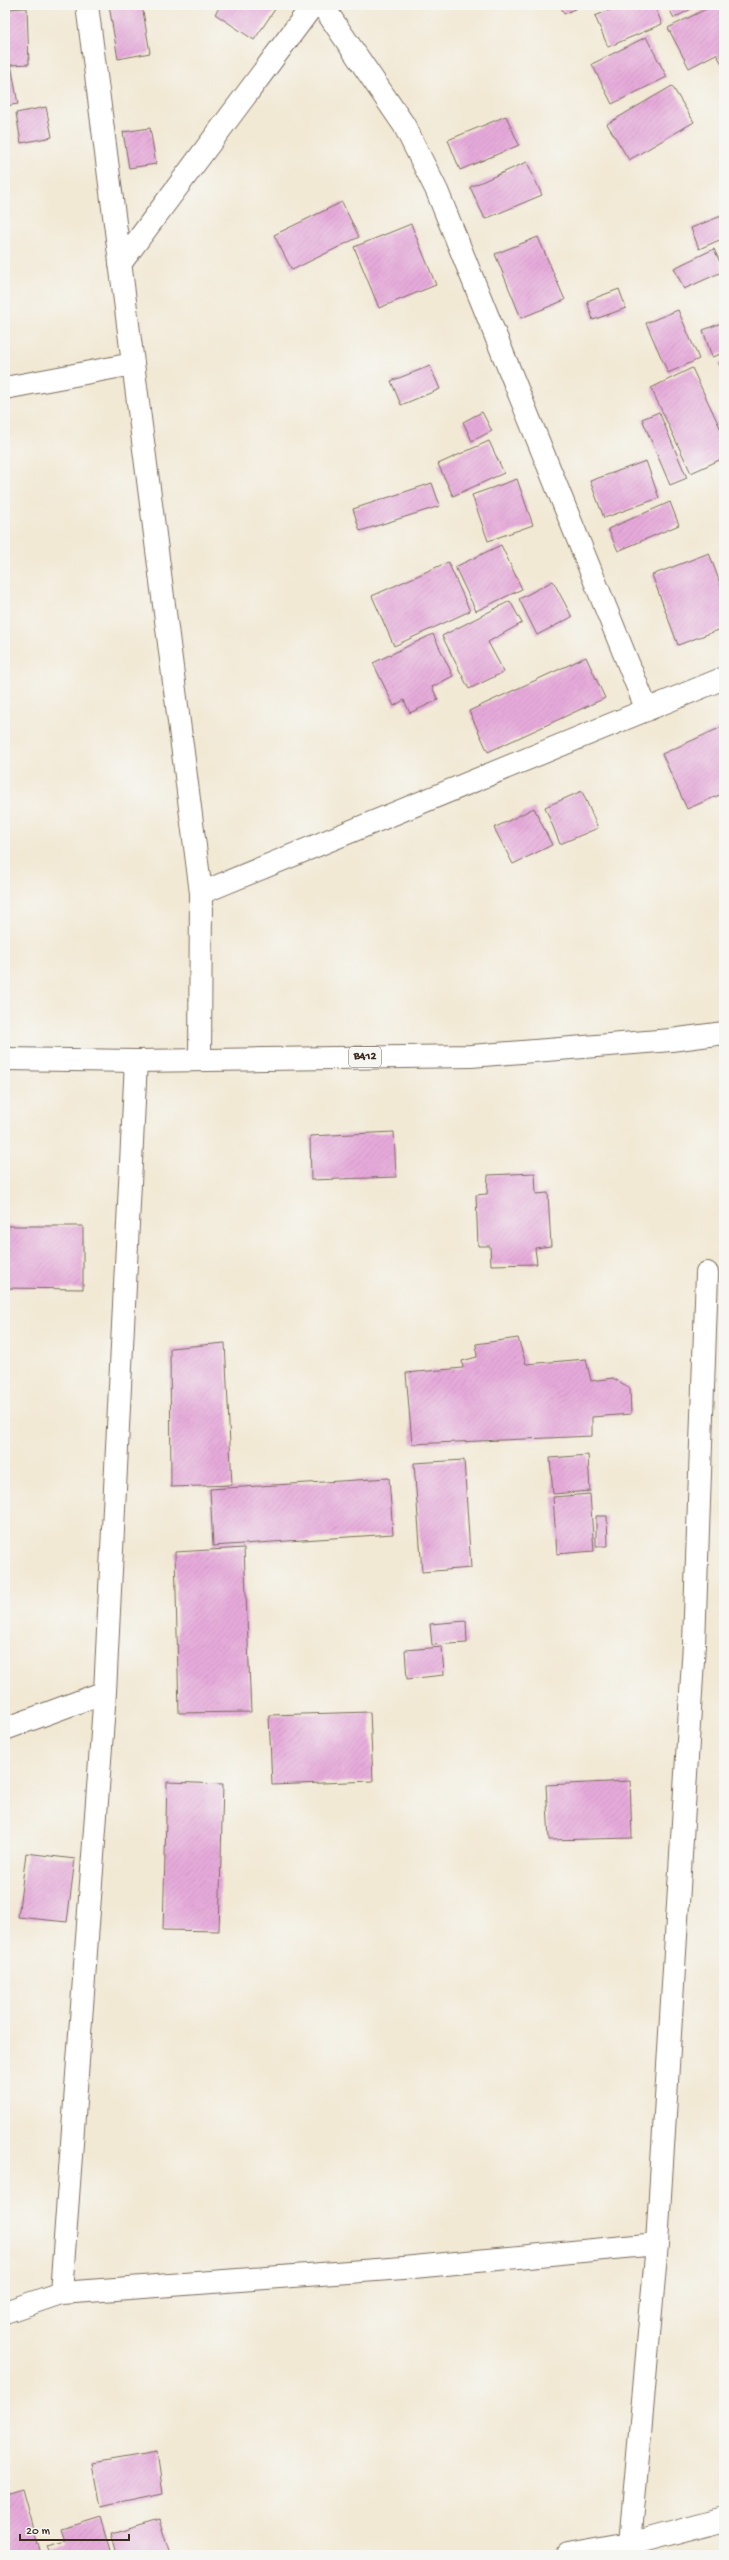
<svg xmlns="http://www.w3.org/2000/svg" width="729" height="2560" viewBox="0 0 729 2560" font-family="'Gochi Hand',sans-serif">
<defs>
<pattern id="building-hatch" width="6" height="6" patternUnits="userSpaceOnUse"><rect width="6" height="6" fill="#e6aada"/><path d="M-1 1l2-2M0 6l6-6M5 7l2-2" fill="none" stroke="#c692bb"/></pattern>
</defs>
<rect width="100%" height="100%" fill="#f6f6f2"/>
<filter id="ink" filterUnits="userSpaceOnUse"><feTurbulence type="fractalNoise" baseFrequency=".025" numOctaves="2"/><feDisplacementMap in="SourceGraphic" scale="8" xChannelSelector="R" yChannelSelector="G"/><feConvolveMatrix kernelMatrix="1 2 1 2 8 2 1 2 1" color-interpolation-filters="sRGB"/></filter>
<filter id="wash" filterUnits="userSpaceOnUse"><feTurbulence type="fractalNoise" baseFrequency=".012" numOctaves="4" result="noise"/><feDisplacementMap in="SourceGraphic" scale="16" xChannelSelector="R" yChannelSelector="G"/><feGaussianBlur stdDeviation="0.9" result="paint"/><feColorMatrix in="noise" values="0 0 0 0 0 0 0 0 0 0 0 0 0 0 0 0 0 1.4 0 .05"/><feComposite in="paint" operator="in"/></filter>
<g filter="url(#wash)">
<rect width="100%" height="100%" fill="#f2e9d5"/>
<g id="blocks">
<!-- building -->
<path fill="url(#building-hatch)" d="M 109,5 L 142,5 L 150,53 L 118,59 Z
M 221,5 L 278,5 L 254,40 L 215,14 Z
M 560,5 L 583,5 L 564,14 Z
M 622,5 L 654,5 L 662,24 L 608,47 L 595,16 Z
M 667,5 L 699,5 L 674,18 Z
M 714,5 L 724,5 L 724,67 L 716,54 L 689,68 L 668,28 Z
M 27,8 L 29,64 L 11,65 L 18,104 L 5,106 L 5,9 Z
M 646,37 L 667,77 L 612,104 L 592,64 Z
M 672,86 L 694,122 L 629,160 L 607,124 Z
M 46,107 L 52,137 L 21,143 L 16,113 Z
M 506,116 L 519,145 L 460,170 L 448,140 Z
M 150,128 L 156,164 L 129,168 L 123,132 Z
M 527,162 L 542,195 L 485,219 L 470,187 Z
M 342,202 L 359,237 L 292,270 L 274,235 Z
M 724,215 L 724,238 L 699,249 L 691,228 Z
M 411,224 L 436,285 L 379,308 L 354,247 Z
M 538,237 L 565,300 L 521,318 L 495,254 Z
M 714,249 L 724,271 L 684,289 L 674,268 Z
M 619,289 L 626,308 L 593,320 L 587,301 Z
M 678,310 L 699,359 L 668,373 L 646,323 Z
M 724,322 L 724,353 L 712,357 L 703,330 Z
M 724,361 L 724,375 L 719,363 Z
M 430,366 L 440,389 L 401,405 L 391,381 Z
M 692,368 L 724,436 L 724,458 L 691,473 L 651,388 Z
M 482,412 L 492,431 L 472,441 L 463,422 Z
M 659,412 L 687,478 L 670,485 L 642,419 Z
M 489,441 L 504,473 L 453,496 L 438,464 Z
M 646,461 L 659,498 L 604,518 L 590,481 Z
M 517,479 L 533,525 L 488,541 L 472,495 Z
M 432,483 L 440,506 L 360,531 L 353,509 Z
M 670,502 L 679,525 L 618,551 L 608,529 Z
M 501,545 L 522,589 L 476,611 L 455,567 Z
M 709,553 L 724,594 L 724,628 L 678,645 L 652,575 Z
M 448,562 L 470,611 L 394,646 L 372,596 Z
M 553,581 L 572,617 L 537,635 L 519,599 Z
M 510,601 L 522,623 L 488,642 L 504,672 L 469,689 L 442,636 Z
M 433,634 L 453,676 L 432,687 L 438,700 L 410,713 L 404,700 L 394,706 L 373,663 Z
M 586,657 L 605,698 L 488,752 L 469,711 Z
M 724,726 L 724,793 L 687,809 L 662,754 Z
M 582,791 L 598,828 L 560,844 L 545,807 Z
M 534,808 L 552,845 L 513,864 L 494,828 Z
M 394,1132 L 396,1177 L 311,1180 L 310,1136 Z
M 535,1173 L 536,1194 L 548,1193 L 551,1246 L 535,1248 L 537,1264 L 491,1265 L 490,1246 L 478,1246 L 476,1195 L 487,1194 L 488,1175 Z
M 5,1226 L 83,1226 L 83,1289 L 5,1288 Z
M 518,1338 L 526,1364 L 586,1359 L 591,1381 L 613,1378 L 630,1388 L 631,1414 L 592,1417 L 592,1436 L 412,1444 L 406,1373 L 463,1368 L 462,1361 L 477,1357 L 476,1344 Z
M 225,1343 L 232,1485 L 171,1487 L 170,1348 Z
M 588,1455 L 590,1491 L 553,1494 L 550,1458 Z
M 464,1460 L 471,1568 L 422,1572 L 414,1463 Z
M 389,1478 L 393,1534 L 213,1546 L 210,1489 Z
M 590,1494 L 594,1551 L 557,1554 L 553,1497 Z
M 596,1516 L 607,1516 L 608,1546 L 596,1546 Z
M 244,1548 L 251,1712 L 179,1713 L 175,1552 Z
M 466,1621 L 467,1643 L 432,1645 L 430,1624 Z
M 442,1647 L 444,1675 L 407,1679 L 405,1650 Z
M 370,1712 L 373,1781 L 272,1785 L 269,1715 Z
M 630,1781 L 632,1838 L 549,1840 L 546,1785 Z
M 167,1782 L 223,1784 L 219,1931 L 163,1930 Z
M 26,1853 L 75,1859 L 67,1922 L 18,1917 Z
M 157,2452 L 163,2494 L 100,2507 L 92,2463 Z
M 22,2489 L 40,2555 L 5,2555 L 5,2494 Z
M 101,2517 L 112,2555 L 50,2555 L 47,2546 L 66,2541 L 62,2529 Z
M 160,2519 L 171,2555 L 117,2555 L 111,2533 Z"/>
</g>
</g>
<g filter="url(#ink)">
<use href="#blocks" fill-opacity="0" stroke="#7b6d5e" stroke-width="1"/>
<g fill="none" stroke-linecap="round" stroke-linejoin="round">
<defs>
<path id="minor" d="M 87,5 L 201,893 L 200,1059
M 322,5 L 404,125 L 437,191 L 647,710
M 120,264 L 313,5
M 5,388 L 133,364
M 201,893 L 724,678
M 5,1729 L 105,1692
M 61,2293 L 105,1692 L 136,1061
M 5,2312 L 61,2293 L 403,2268 L 657,2244
M 568,2555 L 630,2544 L 724,2519
M 629,2555 L 657,2244 L 694,1644 L 707,1273"/>
<path id="primary" d="M 5,1059 L 136,1061 L 471,1056 L 671,1040 L 724,1033"/>
</defs>
<!-- minor casing -->
<use href="#minor" stroke="#7b6d5e" stroke-width="24"/>
<!-- primary casing -->
<use href="#primary" stroke="#7b6d5e" stroke-width="24"/>
<!-- minor -->
<use href="#minor" stroke="#fff" stroke-width="22"/>
<!-- primary -->
<use href="#primary" stroke="#fff" stroke-width="22"/>
</g>
</g>
<g text-anchor="middle" dominant-baseline="central" stroke-width="3.5" stroke-linejoin="round" paint-order="stroke">
<!-- shield labels -->
<rect fill="#f6f6f2" stroke="#73675e" stroke-width="1" x="349" y="1047" width="32" height="20" rx="3"/>
<g font-size="12" font-weight="bold" fill="#3b2a1e">
<text x="365" y="1057">B412</text>
</g>
</g>
<!-- margin -->
<rect width="729" height="2560" fill="none" stroke="#f6f6f2" stroke-width="20"/>
<!-- scale -->
<path d="M20 2534v6h109v-6" fill="none" stroke="#3b2a1e" stroke-width="2"/>
<text x="26" y="2534" font-size="12" fill="#3b2a1e" stroke="#f6f6f2" stroke-width="3" paint-order="stroke">20 m</text>
</svg>
